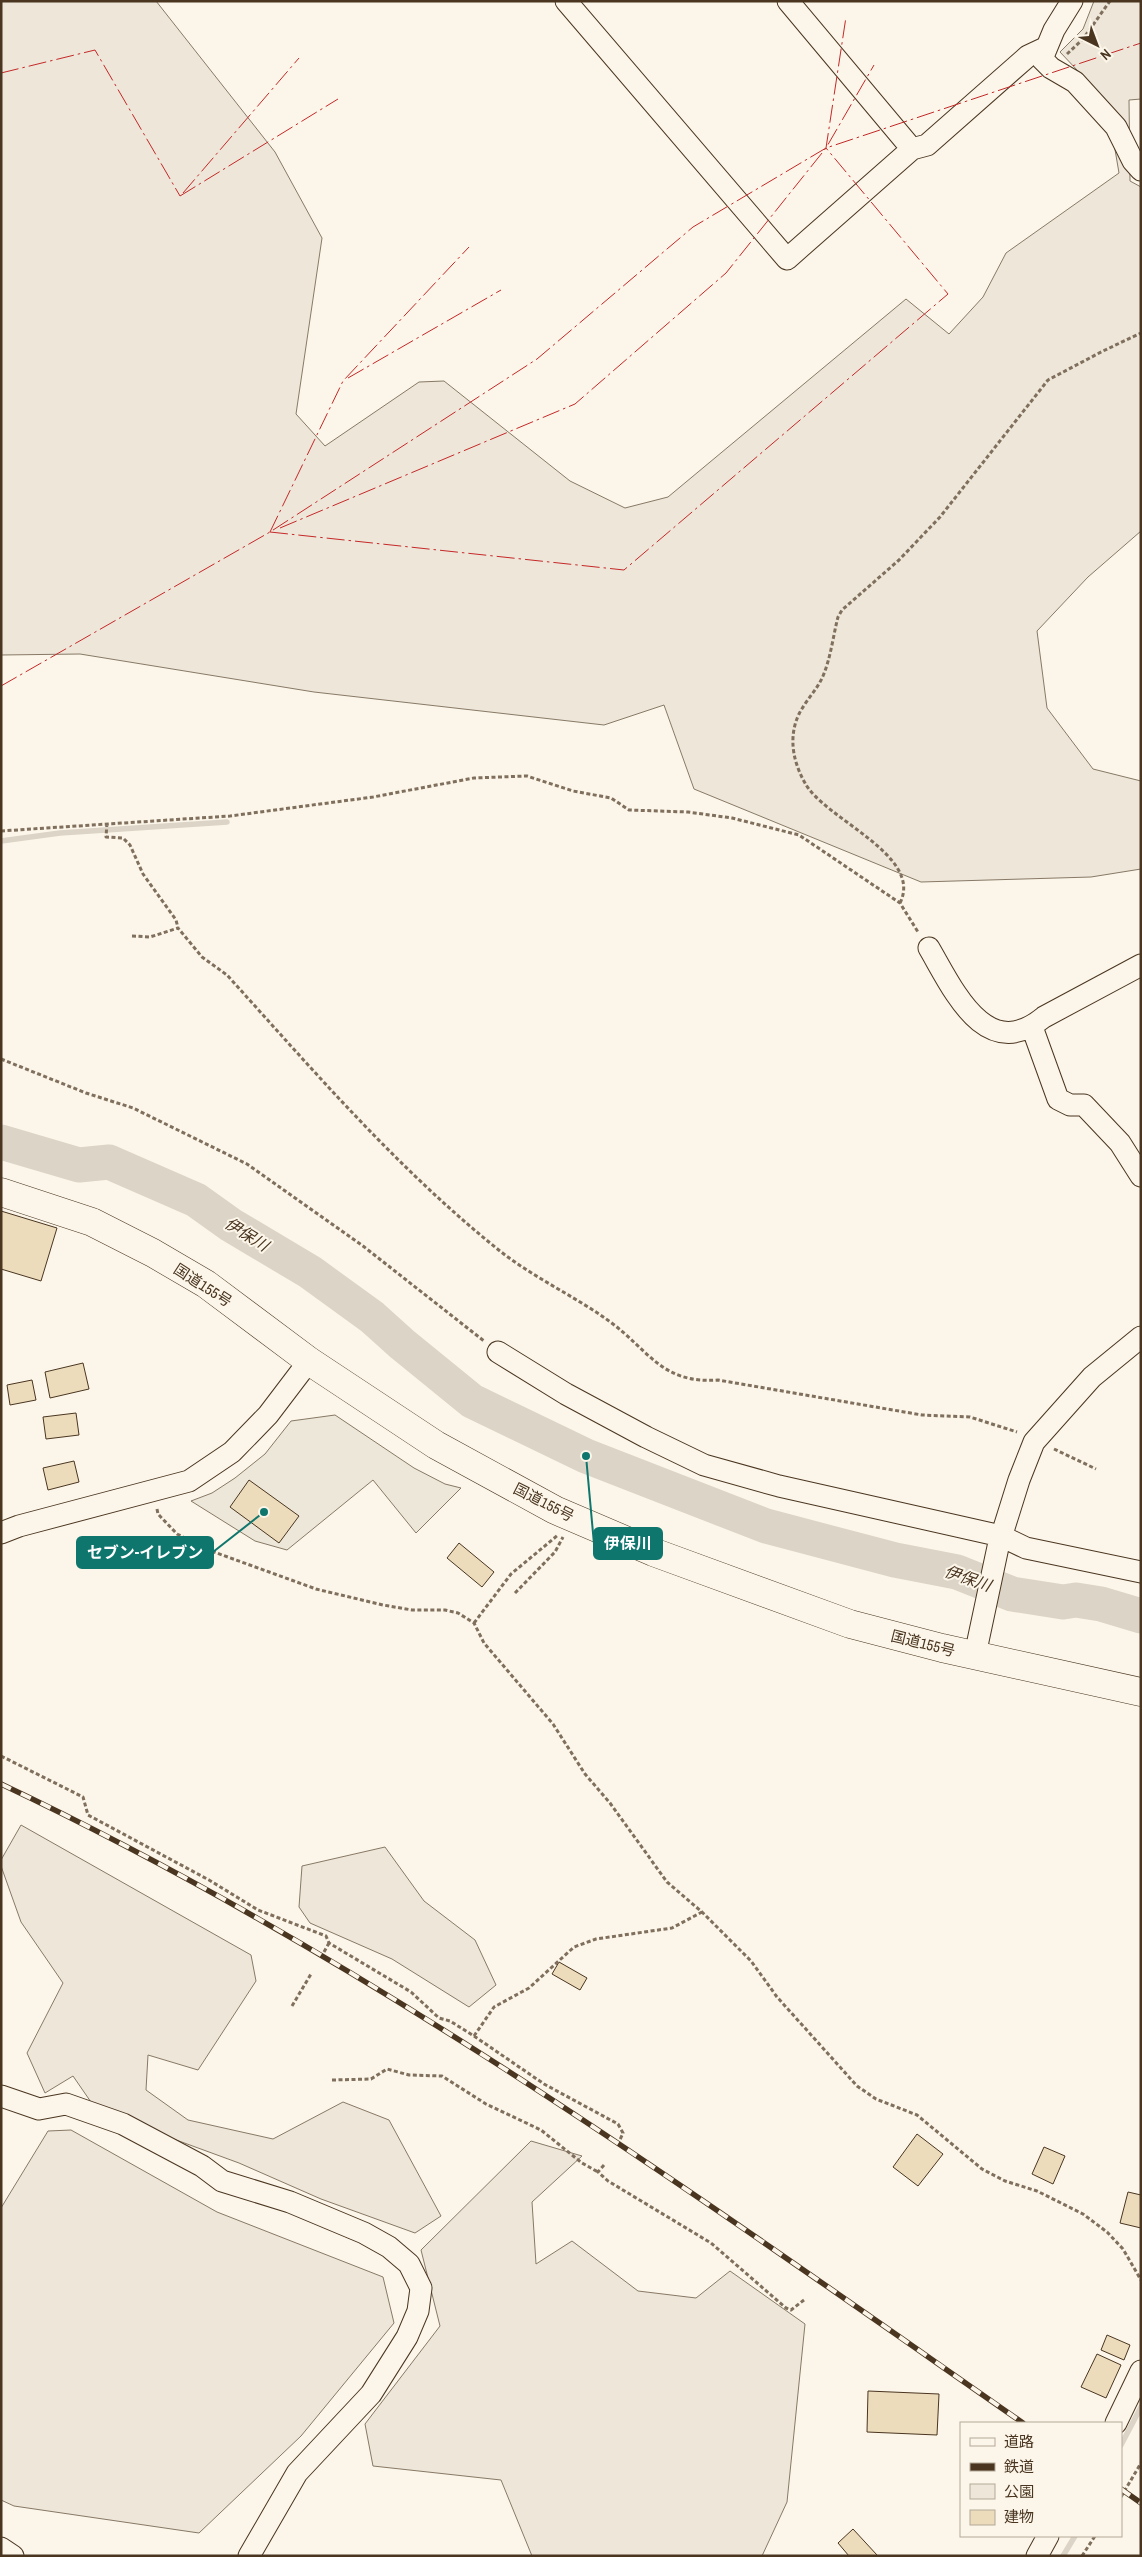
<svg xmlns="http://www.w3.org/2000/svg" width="1142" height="2557" viewBox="0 0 1142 2557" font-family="'Archivo Narrow','Noto Sans JP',sans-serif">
<rect width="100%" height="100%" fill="#fbf6e9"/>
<!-- green -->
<path fill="#ede6d9" stroke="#887966" d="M 1,1 L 156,1 L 275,152 L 322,238 L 296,414 L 325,446 L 419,382 L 444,381 L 570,481 L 625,508 L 668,497 L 906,299 L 949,334 L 983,297 L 1006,253 L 1119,173 L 1112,132 L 1113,108 L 1060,52 L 1083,29 L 1094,1 L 1141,1 L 1141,99 L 1129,100 L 1130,181 L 1141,187 L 1141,531 L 1088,577 L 1037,631 L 1047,708 L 1093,769 L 1141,781 L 1141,869 L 1091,877 L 921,882 L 694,789 L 664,705 L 604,725 L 314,692 L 80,654 L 1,655 Z
M 21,1825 L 251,1955 L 256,1981 L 198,2070 L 148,2055 L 146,2090 L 188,2120 L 273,2139 L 343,2102 L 389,2120 L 441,2216 L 415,2233 L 321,2199 L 239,2163 L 149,2130 L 93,2105 L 73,2076 L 45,2093 L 27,2053 L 63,1983 L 21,1922 L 1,1866 L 1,1860 Z
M 385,1847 L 424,1901 L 475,1940 L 496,1985 L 469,2007 L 392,1959 L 310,1923 L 299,1907 L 302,1866 Z
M 71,2130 L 217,2212 L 383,2277 L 394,2323 L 301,2436 L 199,2533 L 14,2506 L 1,2500 L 1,2208 L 48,2131 Z
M 531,2141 L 582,2156 L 532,2202 L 536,2264 L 572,2241 L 638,2291 L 696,2298 L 730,2271 L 805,2324 L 787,2502 L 762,2556 L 532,2556 L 501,2480 L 373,2466 L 365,2424 L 440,2326 L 421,2250 Z"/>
<!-- parking -->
<path fill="#ede7d9" stroke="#887966" d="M 335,1415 L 414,1468 L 445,1484 L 461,1488 L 416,1533 L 373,1480 L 287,1550 L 255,1541 L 191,1501 L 212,1493 L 235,1478 L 265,1454 L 291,1421 Z"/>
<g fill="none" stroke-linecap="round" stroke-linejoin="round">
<!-- stream -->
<path stroke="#dcd4c6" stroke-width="5.5" d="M 1,841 L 60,833 L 227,822
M 1121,2445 L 1141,2407
M 1063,2556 L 1075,2536"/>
<!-- river -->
<path stroke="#dcd4c6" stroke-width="35" d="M 1,1142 L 79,1165 L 109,1162 L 196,1200 L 231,1225 L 310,1272 L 372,1317 L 402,1344 L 472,1401 L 586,1456 L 766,1526 L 895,1560 L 957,1572 L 1012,1594 L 1063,1602 L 1076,1600 L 1101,1604 L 1141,1616"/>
</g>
<!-- building -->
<path fill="#ecdcbc" stroke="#4a3520" d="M 1,1211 L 57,1228 L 41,1281 L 1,1269 Z
M 83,1363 L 89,1389 L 50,1398 L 45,1372 Z
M 32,1380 L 36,1400 L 10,1405 L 7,1385 Z
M 76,1413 L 79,1435 L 46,1439 L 43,1417 Z
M 74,1461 L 79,1482 L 48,1490 L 43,1468 Z
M 249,1480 L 299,1516 L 279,1543 L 230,1507 Z
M 459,1543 L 494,1572 L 482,1587 L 447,1558 Z
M 559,1962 L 587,1978 L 580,1990 L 552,1974 Z
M 917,2134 L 943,2154 L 918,2186 L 893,2167 Z
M 1044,2147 L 1065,2156 L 1053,2184 L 1032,2174 Z
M 1128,2192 L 1141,2195 L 1141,2228 L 1120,2223 Z
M 1107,2335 L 1130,2345 L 1124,2360 L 1101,2350 Z
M 1097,2354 L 1121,2365 L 1106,2398 L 1081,2387 Z
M 868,2391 L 939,2394 L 937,2435 L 867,2432 Z
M 853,2529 L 877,2555 L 876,2556 L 849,2556 L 838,2543 Z"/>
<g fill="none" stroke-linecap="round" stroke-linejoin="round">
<defs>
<path id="minor" d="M 566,1 L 787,259 L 912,149 L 927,145 L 1028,56 L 1045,48
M 788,1 L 912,149
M 1072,1 L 1054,30 L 1042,59 L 1051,68 L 1075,82 L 1116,127 L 1133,161 L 1141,170
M 929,948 C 953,989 986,1065 1044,1017 L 1141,965
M 1032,1027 L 1058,1099 L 1070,1105 L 1084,1105 L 1120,1143 L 1141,1176
M 498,1352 L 566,1394 L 646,1437 L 704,1465 L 779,1486 L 1001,1536 L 1026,1548 L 1141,1572
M 1,1533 L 19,1526 L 189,1481 L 232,1452 L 268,1415 L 309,1361
M 975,1655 L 998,1547 L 1019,1480 L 1034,1442 L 1092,1377 L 1141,1337
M 1,2096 L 39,2109 L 66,2104 L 123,2124 L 202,2166 L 222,2181 L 290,2202 L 364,2233 L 389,2247 L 409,2264 L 421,2288 L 418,2311 L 407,2337 L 371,2394 L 297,2473 L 249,2556
M 1116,2423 L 1141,2371
M 1,2548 L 13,2556
M 1037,2556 L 1048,2536"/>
<path id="highway" d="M 1,1192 L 92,1222 L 153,1253 L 206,1284 L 309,1361 L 436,1445 L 555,1510 L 653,1552 L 850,1624 L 942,1648 L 1141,1692"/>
</defs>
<!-- minor casing -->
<use href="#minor" stroke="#4a3520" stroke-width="23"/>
<!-- highway casing -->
<use href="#highway" stroke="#4a3520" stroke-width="29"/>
<!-- path -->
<path stroke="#7f6f5c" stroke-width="3" stroke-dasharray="4 2.5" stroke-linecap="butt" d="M 1067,54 L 1083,39 L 1110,1
M 107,823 L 106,837 L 123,838 L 130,845 L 143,874 L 176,920 L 178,928
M 1,831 L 230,816 L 373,797 L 474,778 L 527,776 L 573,791 L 611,798 L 629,810 L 688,812 L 732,818 L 799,835 L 900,903 L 918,932
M 900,903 C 924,855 824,819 805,783 C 793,762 788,737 799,714 C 806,700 817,690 823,676 C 831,657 833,636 838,617 L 842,610 L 899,560 L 940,517 L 1048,380 L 1103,351 L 1141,333
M 132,936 L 150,937 L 178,928 L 202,957 L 227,975 C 313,1070 395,1166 495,1247 C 530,1276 573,1295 609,1321 C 649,1350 661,1384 718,1380 L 922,1415 L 970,1417 L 1017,1432
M 1,1059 L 86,1093 L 133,1108 L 247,1164 L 363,1246 L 484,1341
M 1054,1449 L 1096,1469
M 157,1509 L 158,1514 L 177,1534 L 214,1552 L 316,1589 L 383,1605 L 412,1610 L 445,1610 L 458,1613 L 474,1623 L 484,1643 L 553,1724 L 585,1774 L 610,1803 L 667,1882 L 702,1912 L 751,1961 L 777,1997 L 857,2086 L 876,2099 L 917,2115 L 982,2169 L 1005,2181 L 1037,2191 L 1083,2214 L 1107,2232 L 1123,2249 L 1141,2280
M 515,1593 L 555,1552 L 563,1537
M 474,1623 L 511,1574 L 558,1535
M 1,1756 L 83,1797 L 88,1815 L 209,1880 L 258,1910 L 326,1936 L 329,1943 L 411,1992 L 439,2018 L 450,2021 L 474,2036 L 544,2084 L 618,2124 L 623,2133 L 619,2142
M 324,1952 L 329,1943
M 292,2006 L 311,1974
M 474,2036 L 494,2007 L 529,1988 L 574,1947 L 596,1939 L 672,1928 L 702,1912
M 332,2080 L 371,2079 L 387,2069 L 409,2075 L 442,2076 L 486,2104 L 541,2130 L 582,2163 L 598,2172
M 604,2165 L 598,2172 L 608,2181 L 711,2243 L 786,2308 L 791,2310 L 804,2300
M 1121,2497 L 1141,2463
M 1082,2556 L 1095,2536"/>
<!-- minor -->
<use href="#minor" stroke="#fbf6e9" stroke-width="21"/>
<!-- highway -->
<use href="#highway" stroke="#fbf6e9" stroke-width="28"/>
<defs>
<path id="rail" d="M 1,1784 C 365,1956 694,2194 1023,2423
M 1121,2489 L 1141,2503"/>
</defs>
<!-- rail casing -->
<use href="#rail" stroke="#4a3520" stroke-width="5.5"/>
<!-- rail -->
<use href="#rail" stroke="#fbf6e9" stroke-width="4" stroke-dasharray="11" stroke-linecap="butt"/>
<!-- power -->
<path stroke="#c62828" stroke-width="1" stroke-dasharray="18 4 2.5 4" stroke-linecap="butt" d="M 1,73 L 95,50 L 180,196
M 183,193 L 299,58
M 180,196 L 338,99
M 348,378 L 501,290
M 280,528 L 575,404 L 726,273 L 826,148 L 874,65
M 270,532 L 624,570 L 948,294 L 826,148 L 846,17
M 270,532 L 343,381 L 469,247
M 1,686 L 270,532 L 537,359 L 693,227 L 826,148 L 1141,43"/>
</g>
<g text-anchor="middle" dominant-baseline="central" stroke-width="4" stroke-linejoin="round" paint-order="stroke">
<!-- street labels -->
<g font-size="15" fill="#4a3520" stroke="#fbf6e9">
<text transform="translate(203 1285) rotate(33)">国道155号</text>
<text transform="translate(544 1502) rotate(27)">国道155号</text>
<text transform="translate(923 1643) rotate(14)">国道155号</text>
</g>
<!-- water labels -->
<g font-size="16" font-style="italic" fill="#4a3520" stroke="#fbf6e9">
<text transform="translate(247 1234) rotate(32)">伊保川</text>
<text transform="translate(968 1578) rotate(19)">伊保川</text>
</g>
</g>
<!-- callouts -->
<path fill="none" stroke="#0f766e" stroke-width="2" d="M586 1456L594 1544M264 1512L213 1552"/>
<g fill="#0f766e" stroke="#fbf6e9" stroke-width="2">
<circle cx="586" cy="1456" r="5"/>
<circle cx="264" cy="1512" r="5"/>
</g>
<g fill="#0f766e" stroke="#0f766e" stroke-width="2">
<rect x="594" y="1528" width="68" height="31" rx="5"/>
<rect x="77" y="1537" width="136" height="31" rx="5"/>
</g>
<g font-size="16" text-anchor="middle" font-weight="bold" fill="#fff">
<text x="628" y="1549">伊保川</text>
<text x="145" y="1558">セブン-イレブン</text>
</g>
<!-- border -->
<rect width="1142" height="2557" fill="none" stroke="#4a3520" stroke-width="5"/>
<!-- legend -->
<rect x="960" y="2422" width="162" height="115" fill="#fbf6e9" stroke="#b4a999"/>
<rect x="970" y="2438" width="25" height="8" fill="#fbf6e9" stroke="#b4a999"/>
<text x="1004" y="2447" font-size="15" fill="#4a3520">道路</text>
<rect x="970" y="2463" width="25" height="8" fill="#4a3520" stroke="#b4a999"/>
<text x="1004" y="2472" font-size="15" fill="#4a3520">鉄道</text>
<rect x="970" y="2484" width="25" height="15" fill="#ede6d9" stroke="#b4a999"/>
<text x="1004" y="2497" font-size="15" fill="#4a3520">公園</text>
<rect x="970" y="2510" width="25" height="15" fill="#ecdcbc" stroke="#b4a999"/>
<text x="1004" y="2522" font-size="15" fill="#4a3520">建物</text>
<!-- north arrow -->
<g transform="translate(1097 45) rotate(138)" stroke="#fbf6e9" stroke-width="4" paint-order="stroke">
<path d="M0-4L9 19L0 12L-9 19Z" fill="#4a3520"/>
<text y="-8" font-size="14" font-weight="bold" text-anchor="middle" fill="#4a3520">N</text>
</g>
</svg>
